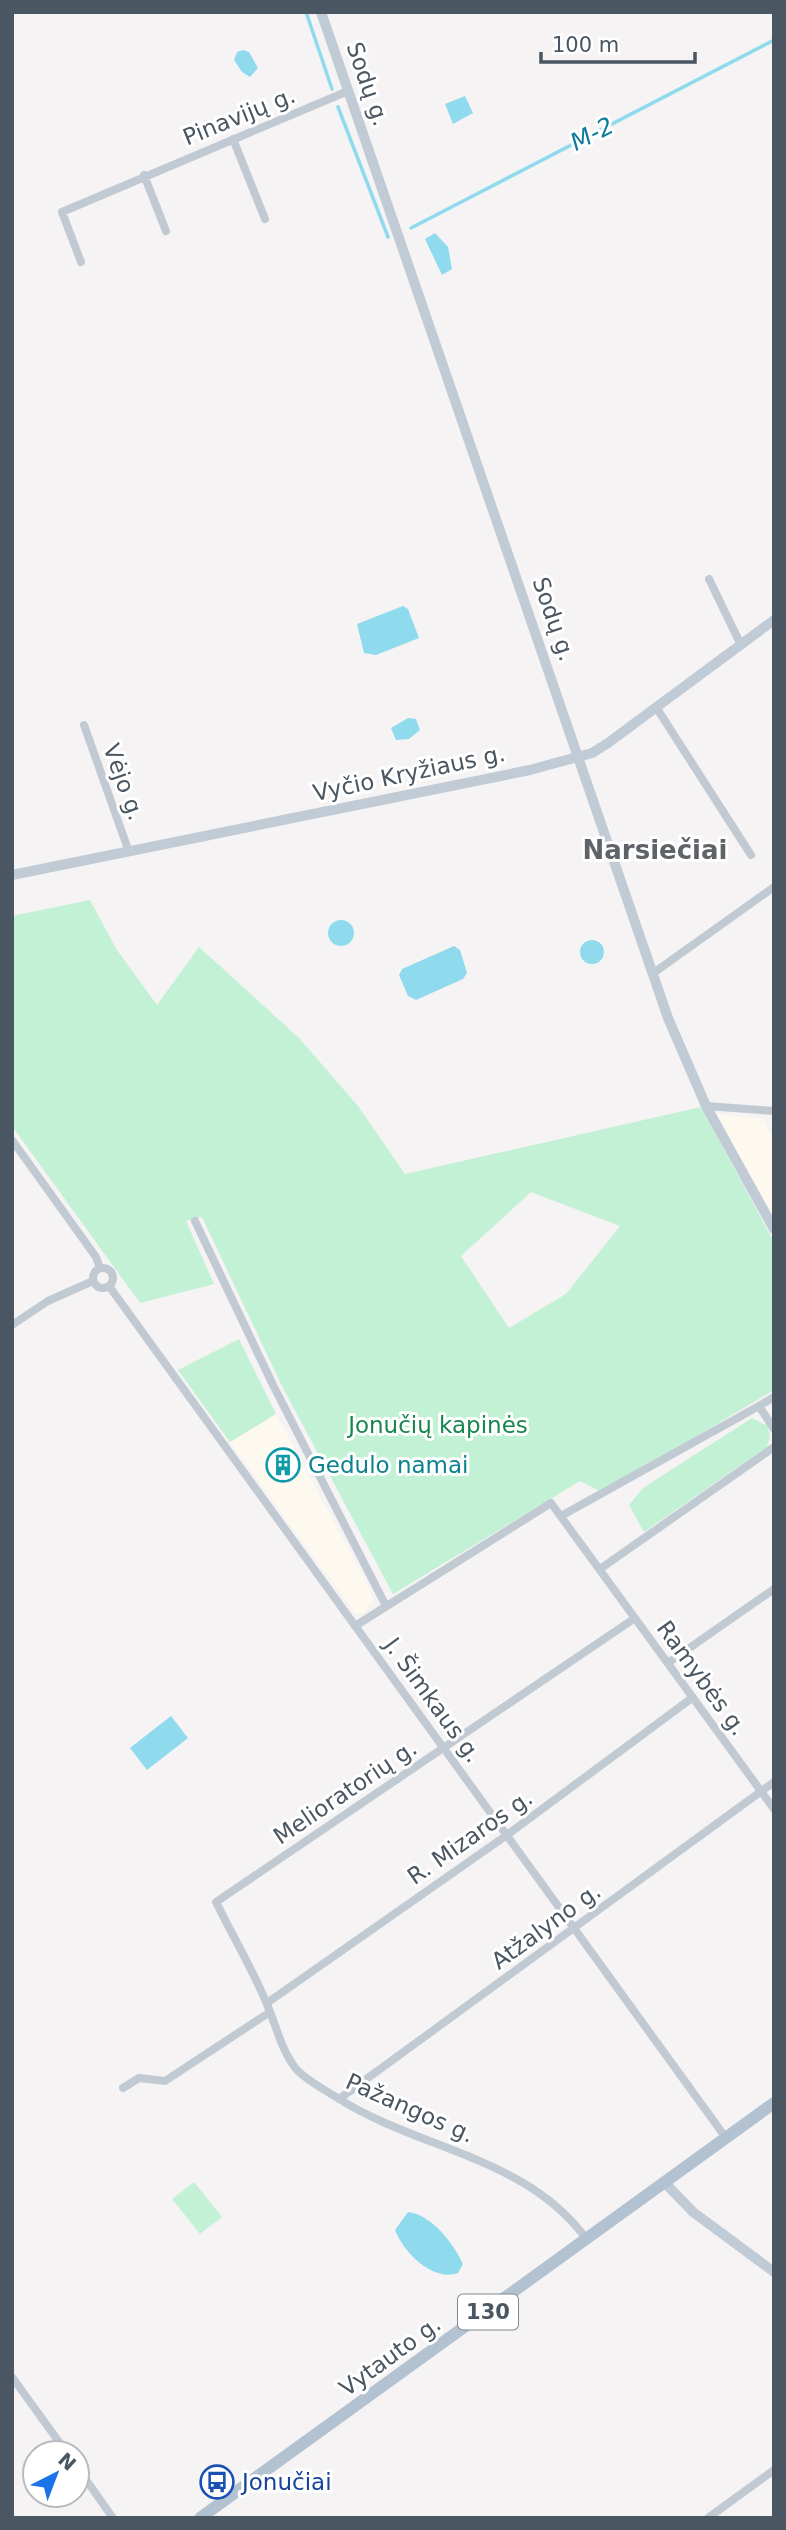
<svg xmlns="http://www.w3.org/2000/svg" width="786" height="2530" viewBox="0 0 786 2530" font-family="'DejaVu Sans',sans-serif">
<rect width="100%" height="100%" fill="#f5f3f3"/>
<!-- commercial -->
<path fill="#fdf9ef" d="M 715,1114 L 763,1119 L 774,1139 L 774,1220 Z
M 276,1414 L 369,1588 L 373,1601 L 363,1614 L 355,1613 L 230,1442 Z"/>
<!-- green -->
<path fill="#c3f1d5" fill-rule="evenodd" d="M 90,900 L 117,950 L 157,1005 L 199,947 L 299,1038 L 358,1106 L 405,1174 L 701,1107 L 774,1242 L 774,1390 L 602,1492 L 580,1481 L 393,1594 L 282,1386 L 202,1217 L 186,1221 L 214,1284 L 140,1303 L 12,1126 L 12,916 ZM 531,1192 L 620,1226 L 566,1294 L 509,1328 L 461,1256 Z
M 239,1339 L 276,1414 L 230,1442 L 178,1370 Z
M 752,1418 L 768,1426 L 770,1438 L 767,1447 L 644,1532 L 629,1505 L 643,1488 Z
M 194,2182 L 222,2217 L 200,2234 L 172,2199 Z"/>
<!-- water -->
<path fill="#90daee" d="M 243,50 L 249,52 L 258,68 L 250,77 L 242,72 L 234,60 L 237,52 Z
M 465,96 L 473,113 L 453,124 L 445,104 Z
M 435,233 L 448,247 L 452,269 L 442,275 L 425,239 Z
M 403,606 L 408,609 L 419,638 L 376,655 L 364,653 L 357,624 Z
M 408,718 L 416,719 L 420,730 L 409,739 L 396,740 L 391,728 Z
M328 933a13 13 0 1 1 26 0a13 13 0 1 1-26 0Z
M580 952a12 12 0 1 1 24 0a12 12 0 1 1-24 0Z
M 454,946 L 460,950 L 467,973 L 463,979 L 416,1000 L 408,996 L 399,975 L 402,969 Z
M 171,1716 L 188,1738 L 147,1770 L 130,1748 Z
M 408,2212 C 431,2214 454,2244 463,2264 L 458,2273 C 433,2282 404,2253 395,2230 Z"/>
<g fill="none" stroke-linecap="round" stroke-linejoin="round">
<!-- stream -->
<path stroke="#90daee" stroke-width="3.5" d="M 306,12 L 332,89
M 338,107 L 388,237
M 411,228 L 774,40"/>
<!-- street -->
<path stroke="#c1cad2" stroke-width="8" d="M 233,139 L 265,219
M 144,175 L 166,231
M 81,262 L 62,212 L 348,91
M 709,579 L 741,645
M 656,707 L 751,855
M 84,725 L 129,852
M 652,974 L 774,887
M 706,1106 L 774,1111
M 12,1140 L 96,1257 L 100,1268
M 195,1221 L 272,1383 L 386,1606
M93 1278a10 10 0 1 1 20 0a10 10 0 1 1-20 0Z
M 109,1286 L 726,2138
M 12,1325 L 48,1301 L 93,1281
M 774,1397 L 759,1406 L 774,1429
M 561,1516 L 759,1406
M 600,1569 L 774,1447
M 355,1626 L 551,1503 L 774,1809
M 668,1663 L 774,1589
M 267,2003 L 507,1835 L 692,1698
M 123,2088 L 139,2078 L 165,2081 L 270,2012
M 339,2099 L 774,1782
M 587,2240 C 527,2156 418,2150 336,2097 C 323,2089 308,2081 297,2070 C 281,2051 276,2024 266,2002 C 252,1968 232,1935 216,1902 L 635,1618
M 12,2377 L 67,2453
M 77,2467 L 113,2518
M 708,2518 L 774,2470"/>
<!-- secondary -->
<path stroke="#c1cbd6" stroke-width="10" d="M 321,12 L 668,1018 L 706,1106 L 774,1229
M 12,875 L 530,770 L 592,753 L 608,743 L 774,620
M 665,2183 L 693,2212 L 774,2272"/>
<!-- primary -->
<path stroke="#b3c2d1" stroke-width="12" d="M 200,2518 L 774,2103"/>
</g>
<!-- icons -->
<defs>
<symbol id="building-ring" viewBox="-11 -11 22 22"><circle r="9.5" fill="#fff" stroke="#0f9aa8" stroke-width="1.5"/><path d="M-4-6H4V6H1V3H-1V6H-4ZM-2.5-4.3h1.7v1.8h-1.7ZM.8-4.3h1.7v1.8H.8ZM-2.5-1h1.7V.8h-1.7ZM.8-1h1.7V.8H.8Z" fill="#0f9aa8"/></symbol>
<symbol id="bus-ring" viewBox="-11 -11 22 22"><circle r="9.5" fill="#fff" stroke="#1a4fb4" stroke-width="1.5"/><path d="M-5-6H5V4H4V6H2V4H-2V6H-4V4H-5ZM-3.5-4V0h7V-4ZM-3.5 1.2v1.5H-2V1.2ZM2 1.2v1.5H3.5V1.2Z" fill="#1a4fb4"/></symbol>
</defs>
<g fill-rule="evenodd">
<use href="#building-ring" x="264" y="1446" width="38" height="38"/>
<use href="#bus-ring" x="198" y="2463" width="38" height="38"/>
</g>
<g text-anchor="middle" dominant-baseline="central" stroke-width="6" stroke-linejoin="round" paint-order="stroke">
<!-- shield labels -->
<rect fill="#fff" stroke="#808990" stroke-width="2" x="458" y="2294.5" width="60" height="35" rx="5"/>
<g font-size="21" font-weight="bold" fill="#4a5661">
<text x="488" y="2312">130</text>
</g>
<!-- street labels -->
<g font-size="23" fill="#4a5661" stroke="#fff">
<text transform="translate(368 84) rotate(71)">Sodų g.</text>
<text transform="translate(239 116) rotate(-22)">Pinavijų g.</text>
<text transform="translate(554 619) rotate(71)">Sodų g.</text>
<text transform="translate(409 773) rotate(-12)">Vyčio Kryžiaus g.</text>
<text transform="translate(124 782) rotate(70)">Vėjo g.</text>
<text transform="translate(702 1678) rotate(54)">Ramybės g.</text>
<text transform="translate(433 1700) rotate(54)">J. Šimkaus g.</text>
<text transform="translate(345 1792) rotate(-34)">Melioratorių g.</text>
<text transform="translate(470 1837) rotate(-35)">R. Mizaros g.</text>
<text transform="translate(546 1926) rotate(-36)">Atžalyno g.</text>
<text transform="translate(410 2108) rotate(24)">Pažangos g.</text>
<text transform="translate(390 2356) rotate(-36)">Vytauto g.</text>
</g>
<!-- park labels -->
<g font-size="23" fill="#17864f" stroke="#fff">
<text x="438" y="1425">Jonučių kapinės</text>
</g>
<!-- culture labels -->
<g font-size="23" fill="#0d838f" stroke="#fff" text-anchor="start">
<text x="308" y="1465">Gedulo namai</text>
</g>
<!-- transit labels -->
<g font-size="23" fill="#164399" stroke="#fff" text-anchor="start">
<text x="242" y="2482">Jonučiai</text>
</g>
<!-- water labels -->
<g font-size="24" font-style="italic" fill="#0c7c9b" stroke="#fff">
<text transform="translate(592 134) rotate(-27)">M-2</text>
</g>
<!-- quarter labels -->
<g font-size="26" font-weight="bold" fill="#5f6368" stroke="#fff">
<text x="655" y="850">Narsiečiai</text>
</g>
</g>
<!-- border -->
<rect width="786" height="2530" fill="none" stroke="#4a5661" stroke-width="28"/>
<!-- north arrow -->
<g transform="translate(56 2474) rotate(42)"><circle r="33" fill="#ffffff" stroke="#b7bbc0" stroke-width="2"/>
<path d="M0-5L12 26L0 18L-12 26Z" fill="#1a73e8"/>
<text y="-10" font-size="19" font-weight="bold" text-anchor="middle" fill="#4a5661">N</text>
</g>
<!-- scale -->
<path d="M541 52v10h154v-10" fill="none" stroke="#4a5661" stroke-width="3.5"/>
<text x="552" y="52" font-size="21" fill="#4a5661" stroke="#ffffff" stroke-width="5" paint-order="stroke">100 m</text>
</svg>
